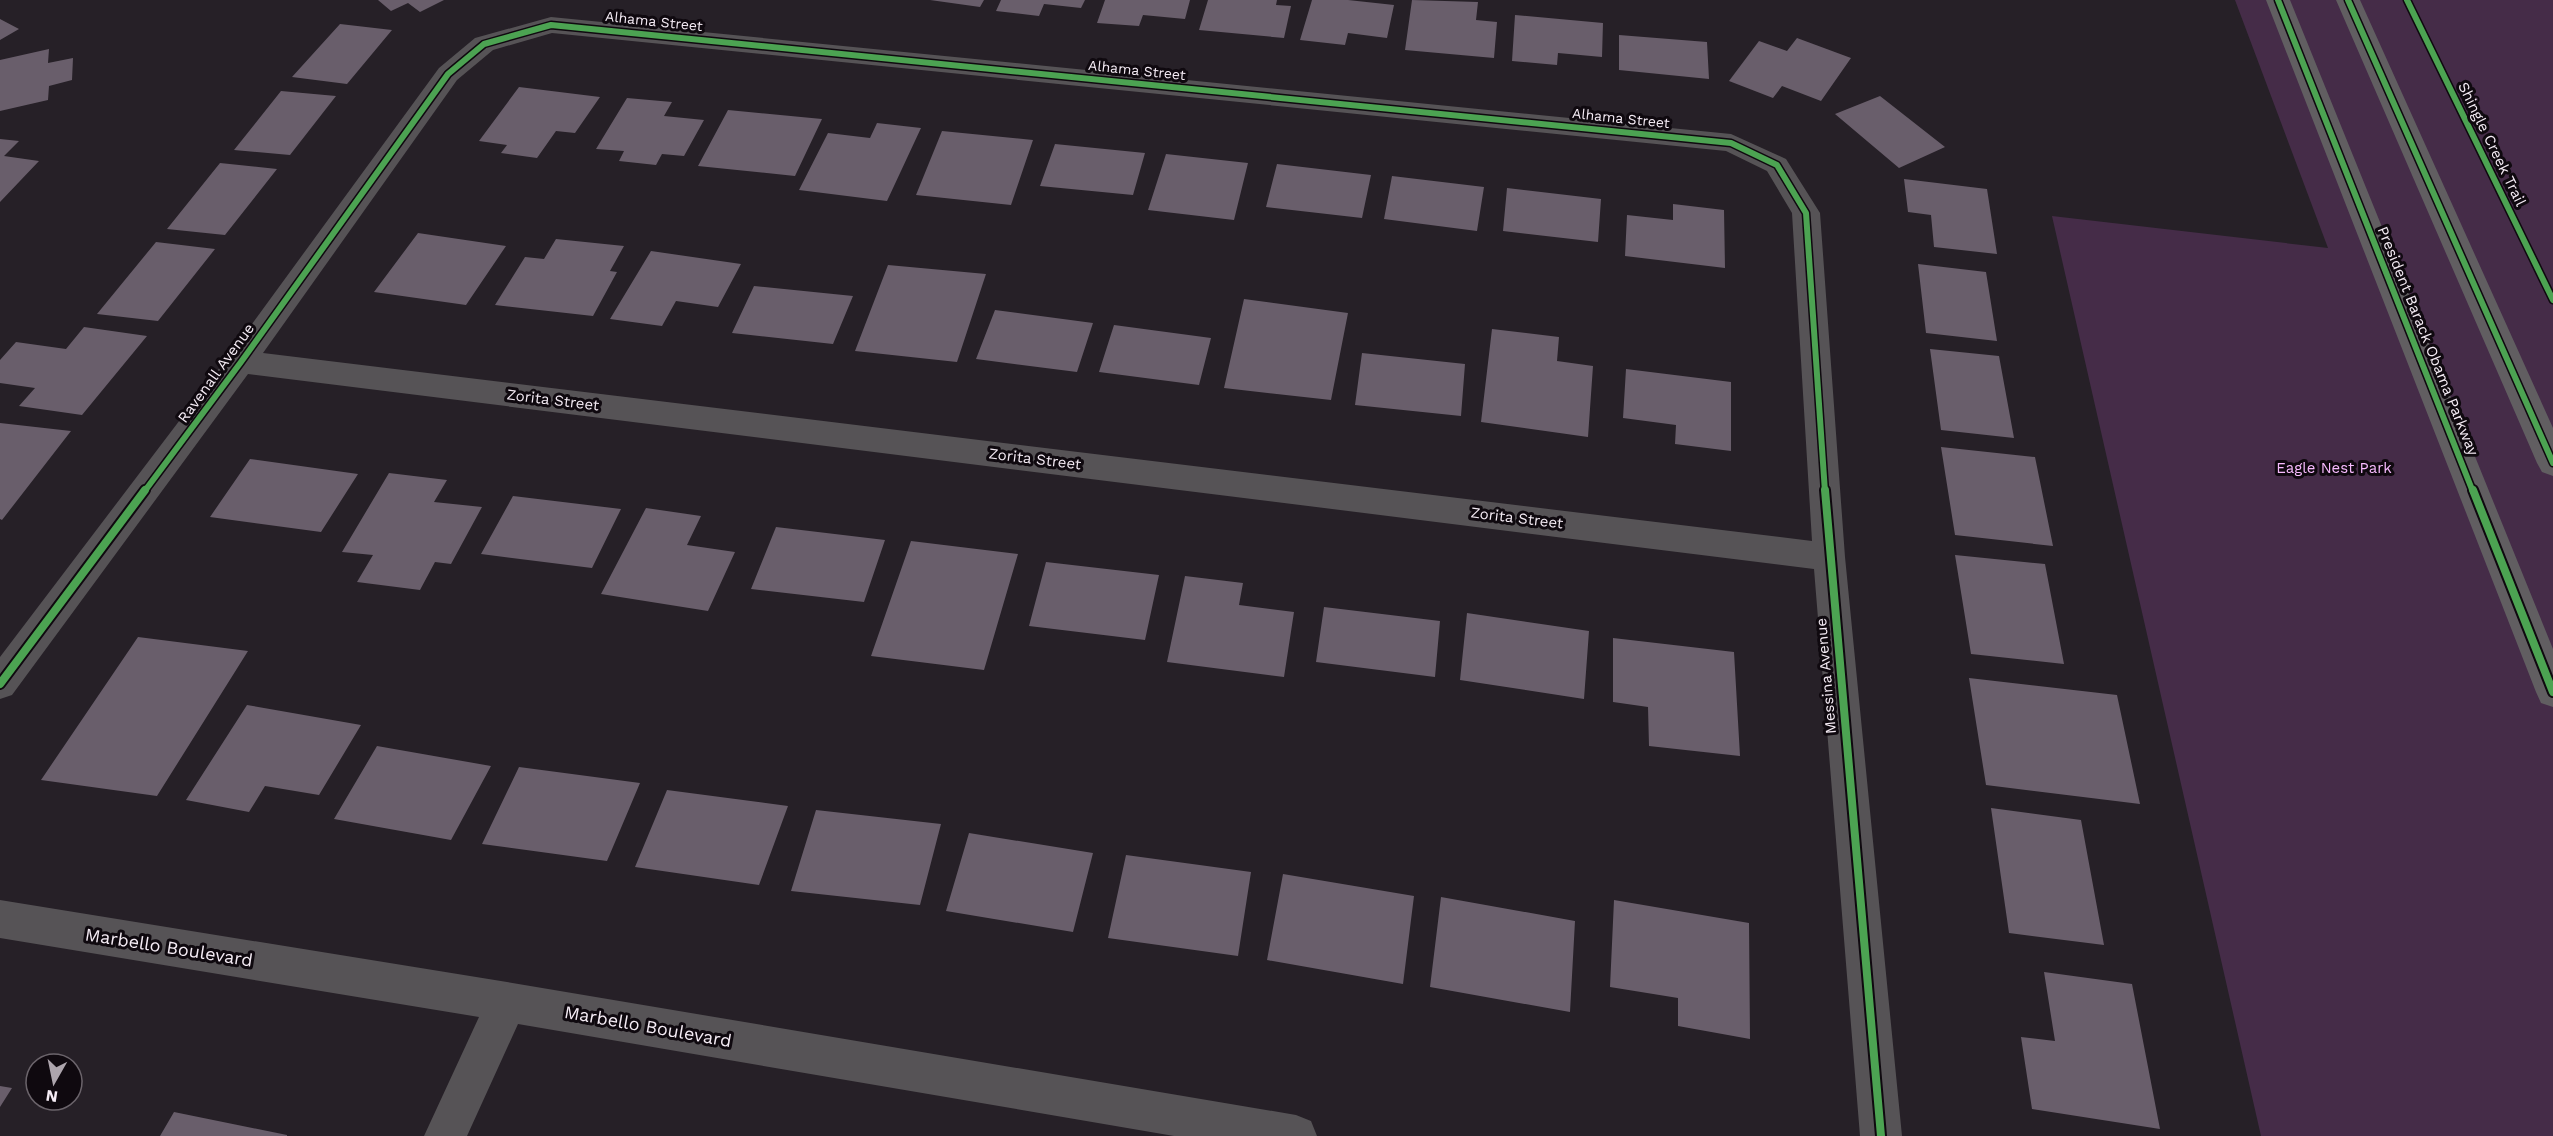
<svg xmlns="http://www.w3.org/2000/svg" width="2553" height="1136" viewBox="0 0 2553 1136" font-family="'Work Sans',sans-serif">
<rect width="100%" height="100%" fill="#262027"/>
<!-- green -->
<path fill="#452c48" d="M 2235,0 L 2553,0 L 2553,1136 L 2261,1136 L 2052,216 L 2328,248 Z"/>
<!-- building -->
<path fill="#695e6b" d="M 378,0 L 444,0 L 420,12 L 408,3 L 391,11 Z
M 930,0 L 984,0 L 980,7 Z
M 1001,0 L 1085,0 L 1081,8 L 1044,4 L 1039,16 L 996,11 Z
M 1105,0 L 1190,0 L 1185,19 L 1143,15 L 1139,26 L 1097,23 Z
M 1208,0 L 1277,0 L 1276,5 L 1291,6 L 1284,38 L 1199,30 Z
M 1312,0 L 1348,0 L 1394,5 L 1387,38 L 1348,33 L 1345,45 L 1300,40 Z
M 1412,0 L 1478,2 L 1476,20 L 1497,22 L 1494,58 L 1405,50 Z
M 1515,15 L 1603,23 L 1602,57 L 1558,53 L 1557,65 L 1512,61 Z
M 0,19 L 19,29 L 0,40 Z
M 340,24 L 392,30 L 347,84 L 292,77 Z
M 1619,35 L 1707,42 L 1709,79 L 1619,70 Z
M 1797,38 L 1851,58 L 1821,101 L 1782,86 L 1773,98 L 1729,81 L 1759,41 L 1787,51 Z
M 49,49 L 48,63 L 73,58 L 72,80 L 49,86 L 48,100 L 0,111 L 0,60 Z
M 519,87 L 600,97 L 575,133 L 556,131 L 537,158 L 501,153 L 507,145 L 479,141 Z
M 281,91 L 336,96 L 290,155 L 234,150 Z
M 1880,96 L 1945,147 L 1899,168 L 1835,114 Z
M 627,98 L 672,102 L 664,116 L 704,120 L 684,156 L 662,154 L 656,165 L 619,161 L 624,151 L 596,149 Z
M 728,110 L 822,119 L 795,176 L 698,166 Z
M 877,123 L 921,128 L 887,201 L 799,190 L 828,133 L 870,138 Z
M 942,131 L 1033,140 L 1011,205 L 916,195 Z
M 0,139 L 19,141 L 4,156 L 39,161 L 0,202 Z
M 1055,144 L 1145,153 L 1133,195 L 1040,186 Z
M 1166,154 L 1248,163 L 1234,220 L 1148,210 Z
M 220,163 L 277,169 L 225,235 L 167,229 Z
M 1277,164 L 1371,175 L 1362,218 L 1266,207 Z
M 1392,176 L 1484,187 L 1477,231 L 1384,219 Z
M 1904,179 L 1987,189 L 1997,254 L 1934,247 L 1931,215 L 1908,212 Z
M 1507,188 L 1601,199 L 1598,242 L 1503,231 Z
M 1673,204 L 1724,210 L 1725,268 L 1625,256 L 1627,215 L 1673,220 Z
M 418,233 L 506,246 L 466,305 L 374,292 Z
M 556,239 L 624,246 L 610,271 L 617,272 L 593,316 L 495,305 L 525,257 L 544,259 Z
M 156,242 L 215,249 L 158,321 L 97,314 Z
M 651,251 L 741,264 L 718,307 L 676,301 L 662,326 L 610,319 Z
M 1918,264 L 1986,272 L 1997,341 L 1926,333 Z
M 888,265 L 986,274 L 957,362 L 855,351 Z
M 754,286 L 853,296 L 833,344 L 732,333 Z
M 1244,299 L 1348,313 L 1331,400 L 1224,388 Z
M 995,310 L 1093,323 L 1077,372 L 976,359 Z
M 1114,325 L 1211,338 L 1199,385 L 1099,372 Z
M 84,327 L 147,336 L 82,415 L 19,406 L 35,388 L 0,383 L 0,360 L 16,342 L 66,349 Z
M 1492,329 L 1559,337 L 1557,361 L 1593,366 L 1588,437 L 1481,422 Z
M 1930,349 L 1999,356 L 2014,438 L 1941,430 Z
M 1362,353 L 1465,364 L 1461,416 L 1355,405 Z
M 1626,369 L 1731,382 L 1731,451 L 1675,444 L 1676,425 L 1623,418 Z
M 0,423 L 71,431 L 2,520 L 0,519 Z
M 1941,447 L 2035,457 L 2053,546 L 1955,535 Z
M 250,459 L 358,474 L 321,532 L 210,517 Z
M 389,473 L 447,480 L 434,502 L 482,507 L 451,564 L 435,562 L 420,590 L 357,582 L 373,555 L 342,552 Z
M 513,496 L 621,509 L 592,568 L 481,554 Z
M 646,508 L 701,516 L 687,545 L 735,552 L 708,611 L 601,594 Z
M 776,527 L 885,540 L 864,602 L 751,589 Z
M 911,541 L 1018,554 L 984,670 L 871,656 Z
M 1955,555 L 2045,564 L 2064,664 L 1971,654 Z
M 1046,562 L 1159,575 L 1145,640 L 1029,626 Z
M 1185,576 L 1243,583 L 1239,605 L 1294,612 L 1284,677 L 1167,662 Z
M 1324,607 L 1440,621 L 1435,677 L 1316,662 Z
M 1467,613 L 1589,631 L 1584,699 L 1460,680 Z
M 138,637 L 248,651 L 157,796 L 41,780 Z
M 1613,638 L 1734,652 L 1740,756 L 1649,746 L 1648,707 L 1613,702 Z
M 1969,678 L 2117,695 L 2140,804 L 1986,785 Z
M 247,705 L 361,725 L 319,795 L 265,786 L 249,812 L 186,800 Z
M 377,746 L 491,766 L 451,840 L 334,819 Z
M 519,767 L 640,783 L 607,861 L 482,844 Z
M 667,790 L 788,806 L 759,885 L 635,867 Z
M 1991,808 L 2081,820 L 2104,945 L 2009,933 Z
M 816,810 L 941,824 L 920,905 L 791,891 Z
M 969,833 L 1093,853 L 1073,932 L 946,911 Z
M 1126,855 L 1251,872 L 1238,956 L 1108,938 Z
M 1283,874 L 1414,896 L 1403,984 L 1267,960 Z
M 1441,897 L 1575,921 L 1570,1012 L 1430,987 Z
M 1614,900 L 1749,923 L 1750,1039 L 1678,1026 L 1678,998 L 1610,987 Z
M 2044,972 L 2132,984 L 2160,1129 L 2032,1109 L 2021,1037 L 2055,1041 Z
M 0,1086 L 12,1088 L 0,1107 Z
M 174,1112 L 287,1135 L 287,1136 L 160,1136 Z"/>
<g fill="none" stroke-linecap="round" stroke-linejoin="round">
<!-- street -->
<path fill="#565356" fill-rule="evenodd" d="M 551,17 L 1731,134 L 1786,159 L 1820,213 L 1845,557 L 1902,1136 L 1860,1136 L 1814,569 L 248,374 L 12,695 L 0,699 L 0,657 L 230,354 L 439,68 L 475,38 ZM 552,33 L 1726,151 L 1767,171 L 1792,213 L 1812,541 L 263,353 L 457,80 L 493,50 Z
M 0,900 L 507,982 L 1296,1115 L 1311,1121 L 1317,1136 L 1174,1136 L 518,1024 L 467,1136 L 424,1136 L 479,1017 L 0,938 Z"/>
<!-- secondary -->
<path fill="#615e61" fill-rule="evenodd" d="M 2266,0 L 2290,0 L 2553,649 L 2553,707 L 2541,703 L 2536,692 Z
M 2336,0 L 2360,0 L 2553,428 L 2553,476 L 2542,472 L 2537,463 Z"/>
<defs>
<path id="cycleway-far1" d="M 2278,0 L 2473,492
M 2348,0 L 2553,463
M 2407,0 L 2553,300
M 144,492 L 241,362 L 448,74 L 484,44 L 551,25 L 1731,143 L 1777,165 L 1806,213 L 1825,492"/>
<path id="cycleway" d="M 1825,490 L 1881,1136
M 2473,490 L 2553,692
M 0,684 L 145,490"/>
</defs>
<!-- cycleway-far1 casing -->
<use href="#cycleway-far1" stroke="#0f090f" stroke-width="9"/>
<!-- cycleway casing -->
<use href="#cycleway" stroke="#0f090f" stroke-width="12"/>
<!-- cycleway-far1 -->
<use href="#cycleway-far1" stroke="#4ca352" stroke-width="6"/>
<!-- cycleway -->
<use href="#cycleway" stroke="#4ca352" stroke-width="8"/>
</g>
<g text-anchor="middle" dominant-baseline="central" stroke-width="6" stroke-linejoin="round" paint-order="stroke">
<!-- far-street labels -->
<g font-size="14" fill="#f5ecf5" stroke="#0f090f">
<text transform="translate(654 21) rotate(6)">Alhama Street</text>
<text transform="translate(1137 70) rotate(6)">Alhama Street</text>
<text transform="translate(1621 118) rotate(6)">Alhama Street</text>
</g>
<!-- street labels -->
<g font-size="15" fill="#f5ecf5" stroke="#0f090f">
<text transform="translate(2492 144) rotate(64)">Shingle Creek Trail</text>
<text transform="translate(2428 341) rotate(68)">President Barack Obama Parkway</text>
<text transform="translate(216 373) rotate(-54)">Ravenall Avenue</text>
<text transform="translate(553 400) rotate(7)">Zorita Street</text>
<text transform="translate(1035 459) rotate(7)">Zorita Street</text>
<text transform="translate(1517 518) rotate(7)">Zorita Street</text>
<text transform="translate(1826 676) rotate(-95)">Messina Avenue</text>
</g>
<!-- park labels -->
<g font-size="15" fill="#f7bafe" stroke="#0f090f">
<text x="2334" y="468">Eagle Nest Park</text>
</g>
<!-- near-street labels -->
<g font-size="18" fill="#f5ecf5" stroke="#0f090f">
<text transform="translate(169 947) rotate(9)">Marbello Boulevard</text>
<text transform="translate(648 1026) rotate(10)">Marbello Boulevard</text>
</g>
</g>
<!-- north arrow -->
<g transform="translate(54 1082) rotate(189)"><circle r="28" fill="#0f090f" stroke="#6b646b" stroke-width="1.5"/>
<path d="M0-4.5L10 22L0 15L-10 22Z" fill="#ada5ad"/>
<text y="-9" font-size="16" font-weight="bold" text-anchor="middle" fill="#f5ecf5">N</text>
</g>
</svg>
